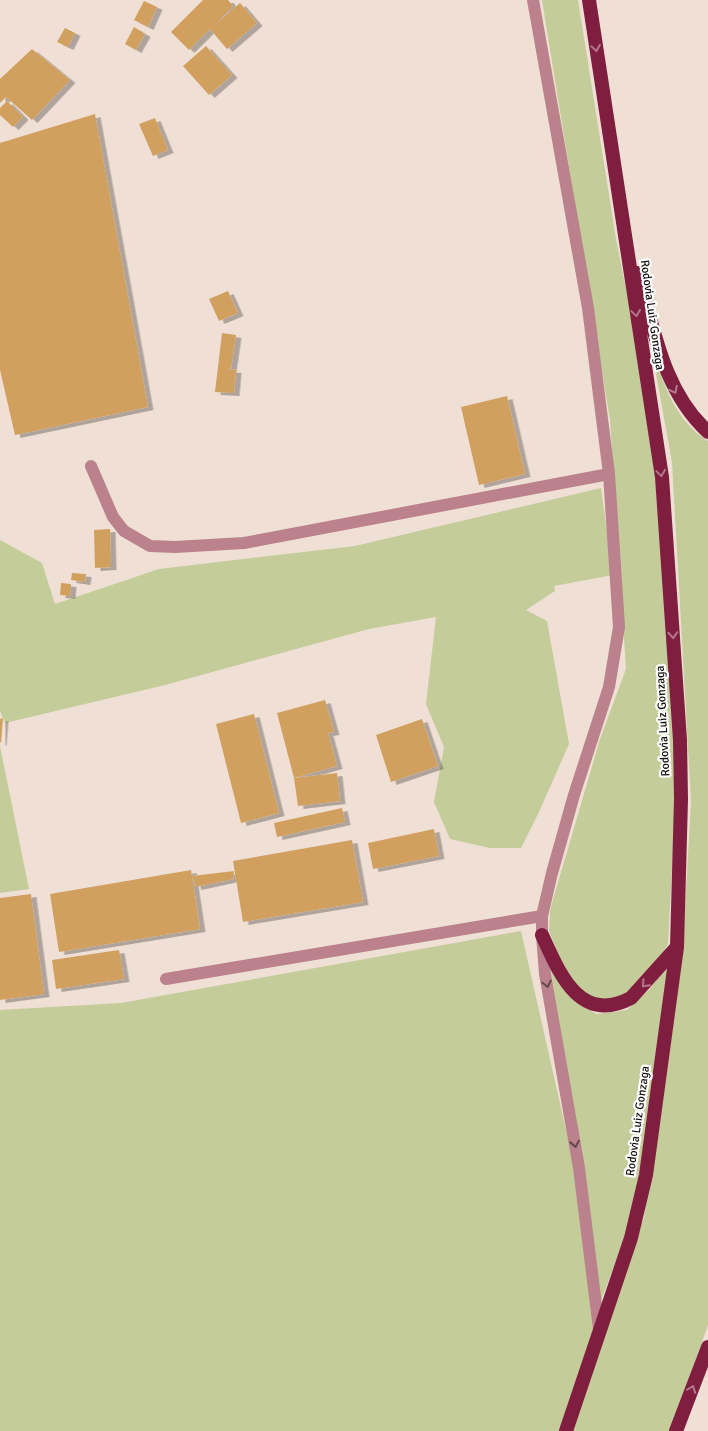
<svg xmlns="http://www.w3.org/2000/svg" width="708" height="1431" viewBox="0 0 708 1431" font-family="Signika,sans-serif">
<defs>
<filter id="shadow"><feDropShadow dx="5.5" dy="3" stdDeviation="0" flood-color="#0004"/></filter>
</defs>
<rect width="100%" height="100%" fill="#efdfd5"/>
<!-- green -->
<path fill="#c4cc9a" d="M 542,0 L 578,0 L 616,239 L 642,369 L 662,496 L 676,794 L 668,944 L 644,982 L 623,999 L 599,1004 L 569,981 L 549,931 L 550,910 L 600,739 L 626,669 L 610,420 Z
M 649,335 C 660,374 671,418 708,441 L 708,1325 L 670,1431 L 0,1431 L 0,1010 L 121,1003 L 521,931 L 571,1152 L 596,1329 L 644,1218 L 683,945 L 691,801 L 672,462 Z
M 601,488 L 613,575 L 554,586 L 555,591 L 526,610 L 547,621 L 569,744 L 539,812 L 521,848 L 490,848 L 450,839 L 434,802 L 444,747 L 426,704 L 436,617 L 369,629 L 165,685 L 5,723 L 0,711 L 0,540 L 42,563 L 55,604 L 159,569 L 355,546 Z
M 0,746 L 29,889 L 0,893 Z
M 549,959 L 570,995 L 596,1014 L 627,1010 L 649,990 L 671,960 L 634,1213 L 599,1306 L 568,1075 Z"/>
<!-- building -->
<path fill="#d1a05f" filter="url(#shadow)" d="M 203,0 L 228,0 L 233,6 L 215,25 L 240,3 L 257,23 L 227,49 L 210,29 L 189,50 L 171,32 Z
M 144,1 L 157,7 L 148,27 L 134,20 Z
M 134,27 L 145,34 L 136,50 L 125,44 Z
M 65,28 L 75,33 L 68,47 L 57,42 Z
M 206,46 L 232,75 L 209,95 L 183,66 Z
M 32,49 L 70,80 L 32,120 L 6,97 L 0,103 L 0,79 Z
M 7,101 L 23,117 L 13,127 L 0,115 L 0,108 Z
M 95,114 L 148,407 L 15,435 L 0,370 L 0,143 Z
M 155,118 L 168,150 L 153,156 L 139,124 Z
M 228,291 L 238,313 L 219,321 L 209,299 Z
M 222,333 L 236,335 L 231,369 L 226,369 L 236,370 L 234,393 L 215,392 Z
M 507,396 L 525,474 L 479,485 L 461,407 Z
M 110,529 L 111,567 L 95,568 L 94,530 Z
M 72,573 L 86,574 L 85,582 L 71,580 Z
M 61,583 L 71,584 L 70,596 L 60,595 Z
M 325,700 L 334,732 L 328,733 L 337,766 L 294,778 L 277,713 Z
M 254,714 L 279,813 L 241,823 L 216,724 Z
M 3,718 L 1,743 L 0,742 L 0,719 Z
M 422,719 L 438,766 L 391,782 L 376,735 Z
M 337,773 L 340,801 L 298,806 L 294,778 Z
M 342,808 L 345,822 L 277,837 L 274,823 Z
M 434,829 L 439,856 L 373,869 L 368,843 Z
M 352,840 L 363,902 L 243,922 L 233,861 Z
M 191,870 L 192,876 L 234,871 L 233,879 L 196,887 L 192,876 L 200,929 L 59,952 L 50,894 Z
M 31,894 L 44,994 L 0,1000 L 0,898 Z
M 119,950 L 124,979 L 56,989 L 52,960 Z"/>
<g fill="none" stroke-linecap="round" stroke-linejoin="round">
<!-- minor -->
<path stroke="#bb828e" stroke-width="12" d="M 91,466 L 113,517 L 124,531 L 150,546 L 175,547 L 244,543 L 609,474
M 166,979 L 542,916"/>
<!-- tertiary -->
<path stroke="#bb828e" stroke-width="12" d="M 533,0 L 588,308 L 609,474 L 619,627 L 609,687 L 574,795 L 552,873 L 542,916 L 542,935 L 545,974 L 579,1168 L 599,1329"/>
<!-- trunk -->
<path stroke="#801e40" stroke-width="14" d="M 638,273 C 654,329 663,391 708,432
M 542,935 C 559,972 579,1025 631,998 L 676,948
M 566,1431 L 631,1238 L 646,1175 L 677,947 L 681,799 L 680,740 L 662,477 L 589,0
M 676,1431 L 708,1347"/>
</g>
<!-- one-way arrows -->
<defs><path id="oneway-chevron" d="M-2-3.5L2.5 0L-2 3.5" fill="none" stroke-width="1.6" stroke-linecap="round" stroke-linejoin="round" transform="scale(1.25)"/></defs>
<g stroke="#b3788c">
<use href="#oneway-chevron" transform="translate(596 48) rotate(81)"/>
<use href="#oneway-chevron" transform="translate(636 313) rotate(82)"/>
<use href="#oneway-chevron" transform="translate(674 390) rotate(63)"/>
<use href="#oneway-chevron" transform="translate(661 473) rotate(82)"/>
<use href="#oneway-chevron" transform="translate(673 635) rotate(86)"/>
<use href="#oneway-chevron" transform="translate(645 984) rotate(133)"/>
<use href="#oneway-chevron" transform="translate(692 1389) rotate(-69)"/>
</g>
<g stroke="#66474c">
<use href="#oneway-chevron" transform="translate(547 984) rotate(77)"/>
<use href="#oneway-chevron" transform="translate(575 1144) rotate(80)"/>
</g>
<g text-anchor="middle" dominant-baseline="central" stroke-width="4.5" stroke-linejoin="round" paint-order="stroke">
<!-- street labels -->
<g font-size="12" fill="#110c09" stroke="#fff">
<text transform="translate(652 315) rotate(82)">Rodovia Luiz Gonzaga</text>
<text transform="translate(663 721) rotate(-93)">Rodovia Luiz Gonzaga</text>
<text transform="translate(638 1121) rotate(-82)">Rodovia Luiz Gonzaga</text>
</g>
</g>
</svg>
